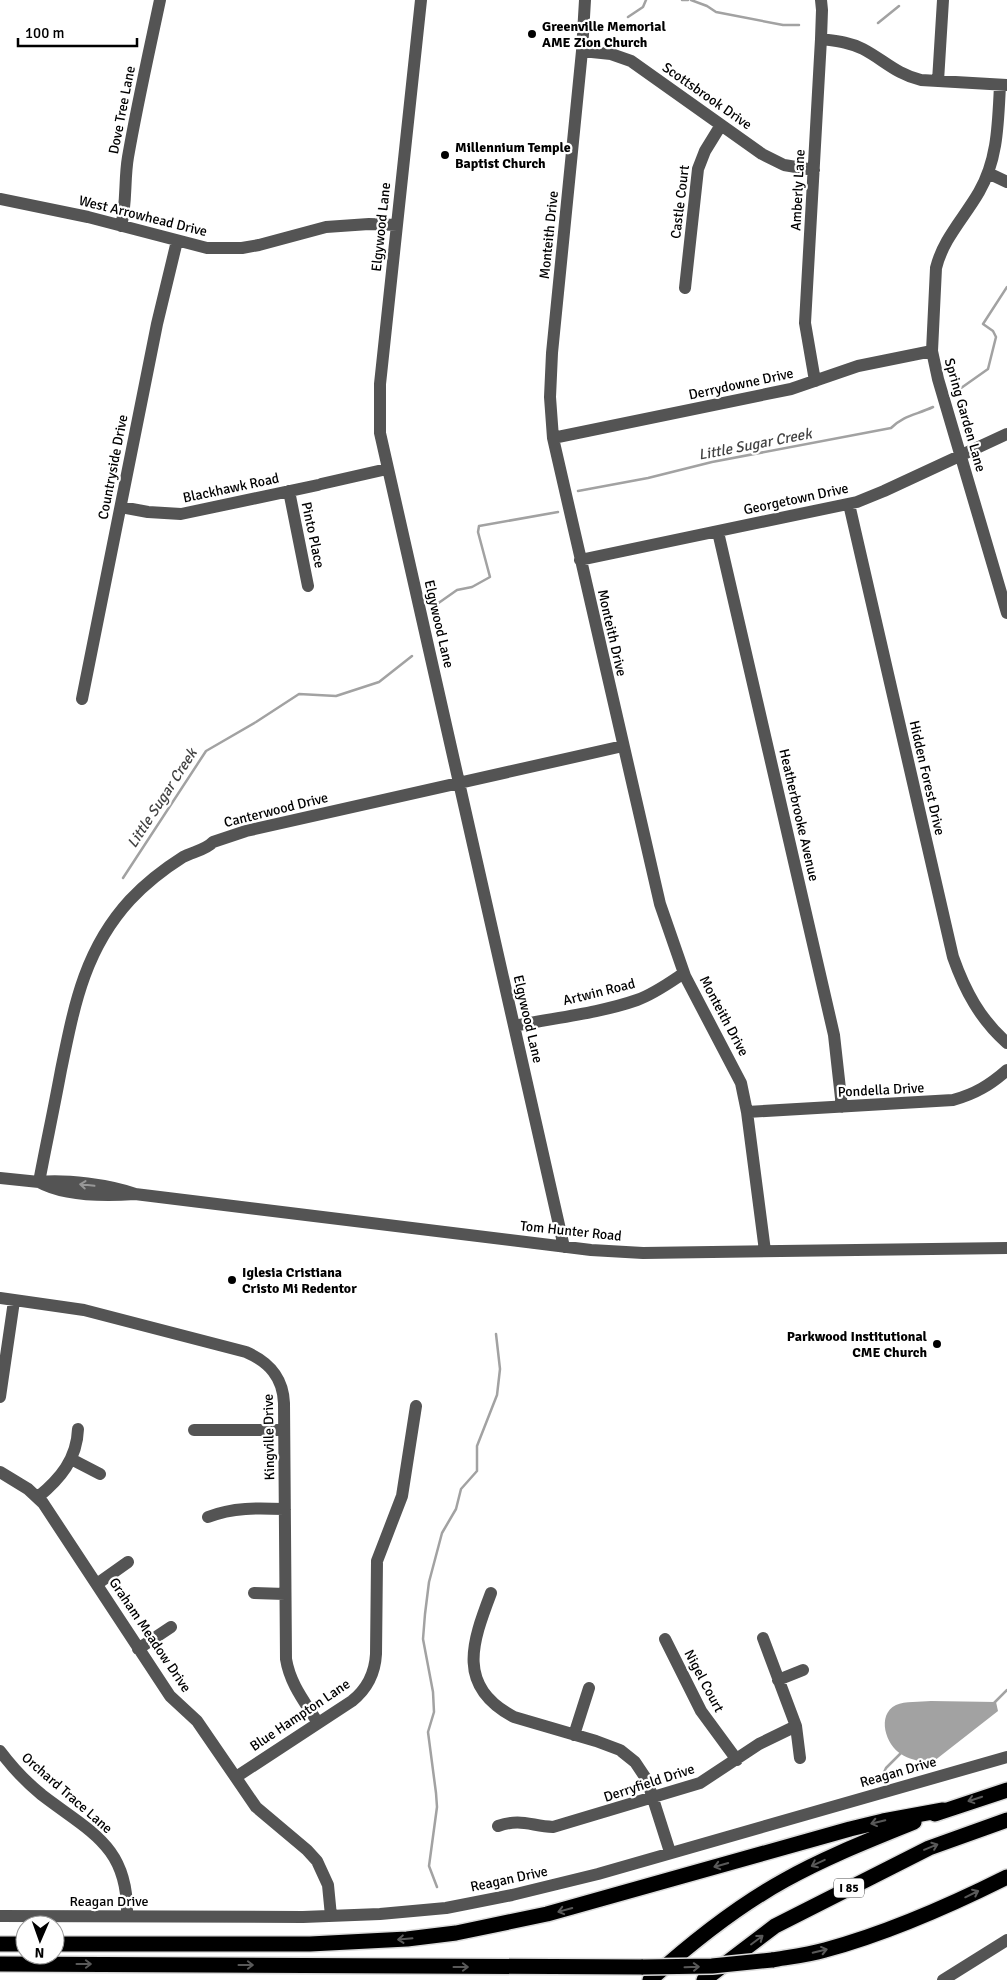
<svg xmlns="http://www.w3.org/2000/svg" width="1007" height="1980" viewBox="0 0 1007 1980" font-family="Signika,sans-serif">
<rect width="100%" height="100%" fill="#fff"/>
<!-- water -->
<path fill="#a2a2a2" d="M 931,1701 L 996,1702 L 998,1711 L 934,1761 C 924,1763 910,1760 901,1754 C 886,1745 876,1715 896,1705 C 905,1701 920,1702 931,1701 Z"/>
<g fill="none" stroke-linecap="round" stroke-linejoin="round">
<!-- stream -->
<path stroke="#a2a2a2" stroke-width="2.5" d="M 682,0 L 688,0
M 691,0 L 707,6 L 716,12 L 783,25 L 799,25
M 628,17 L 643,7 L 646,0
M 878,23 L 899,6
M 954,393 L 988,369 L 996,337 L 993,331 L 983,324 L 1007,287
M 578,491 L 648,478 L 712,462 L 891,428 C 904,415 916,415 933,407
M 430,609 L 457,590 L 472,587 L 490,577 L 478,532 L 479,526 L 558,512
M 123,878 L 206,751 L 256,722 L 299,694 L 336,696 L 379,682 L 412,656
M 994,1703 L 1007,1690
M 879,1783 L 886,1768 L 901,1753
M 437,1887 L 429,1866 L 437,1807 L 436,1793 L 428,1732 L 434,1712 L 433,1692 L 423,1639 L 425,1614 L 429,1582 L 442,1533 L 456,1509 L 461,1489 L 477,1471 L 477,1446 L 497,1395 L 500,1369 L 496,1334"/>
<defs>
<path id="highway" d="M 935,1814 L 1007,1790
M 0,1944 L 25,1944
M 55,1944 L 310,1944 L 407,1939 L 456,1933 L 547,1914 L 850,1829 L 883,1821 L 943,1810
M 772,1960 C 790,1957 808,1955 825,1950 C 888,1933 949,1906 1007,1877
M 0,1964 L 643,1967
M 650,1980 C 691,1943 736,1907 785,1880 C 826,1857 870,1840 914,1822
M 704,1980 L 775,1926 L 929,1848 L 1007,1820"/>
</defs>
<!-- highway casing -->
<use href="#highway" stroke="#dbdbdb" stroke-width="18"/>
<!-- minor -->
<path stroke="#545454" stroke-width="12" d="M 421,0 L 380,384 L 380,433 L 564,1247
M 585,0 L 582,51 L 552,353 L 550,397 L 553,438 L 660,904 L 685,976 L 741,1083 L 747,1112 L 765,1251
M 821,39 C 836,41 849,42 863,49 C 884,60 896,74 921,80 L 1007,85
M 582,51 L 611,54 L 631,61 L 762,154 L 784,165 L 814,170
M 938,81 L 943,0
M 1000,85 C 998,123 998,159 979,192 C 964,218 943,239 936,268 L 932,351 L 938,379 L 1007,613
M 988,173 L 1007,182
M 0,199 L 88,217 L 207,248 L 242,248 L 259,245 L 326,227 L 369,224 L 397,225
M 121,226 C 127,203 124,180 128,157 C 137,105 149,52 160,0
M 685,288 L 698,169 L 705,151 L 721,125
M 815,381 L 805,323 L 821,39 L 822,10 L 821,0
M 553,438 L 791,389 L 858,366 L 932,351
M 321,484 L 387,469
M 289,491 L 308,586
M 849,504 L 953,957 C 965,991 980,1019 1007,1043
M 121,507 L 148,512 L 181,514 L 318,485
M 718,532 L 834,1035 L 842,1107
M 580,560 L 857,502 L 884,491 L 1007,434
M 82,699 L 157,324 L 177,241
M 514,1026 C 553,1018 600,1013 637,1000 C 654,994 669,983 684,973
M 747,1112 L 953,1100 C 975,1094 990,1085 1007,1070
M 0,1178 L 39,1182 C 46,1145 54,1108 61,1070 C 74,1007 84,950 130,900 C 145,884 164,869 183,857 C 192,852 206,850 213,842 L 246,831 L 623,746
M 135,1194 C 110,1185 65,1179 39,1182 C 64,1196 106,1196 135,1194 L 591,1250 L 643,1253 L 1007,1248
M 0,1298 L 84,1310 L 246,1352 C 269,1362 283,1377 284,1403 L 286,1659 C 290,1684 305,1702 318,1723
M 0,1397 L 14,1301
M 194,1430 L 284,1430
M 71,1459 L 100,1474
M 0,1472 L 28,1489 L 43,1503 L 170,1696 L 197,1721 L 256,1807 L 307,1850 L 317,1861 L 328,1885 L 331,1916
M 38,1497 C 60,1479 77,1459 78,1429
M 208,1517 C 233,1507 258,1508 285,1509
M 97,1584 L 128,1562
M 254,1593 L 285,1594
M 491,1593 C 472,1643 456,1686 514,1717 L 596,1741 L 620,1750 L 635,1762 L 647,1780 L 670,1852
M 763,1638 L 796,1726 L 800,1758
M 665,1639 L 701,1711 L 737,1760
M 138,1649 L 171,1627
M 778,1680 L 803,1670
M 574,1735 L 589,1688
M 0,1751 C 12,1767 26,1782 42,1795 C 90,1832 129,1846 127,1916
M 236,1777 L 352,1701 C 367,1689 375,1673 376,1654 L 377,1561 L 402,1496 L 416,1406
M 498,1826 C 521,1818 531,1826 553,1827 L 700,1783 L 759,1744 L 796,1726
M 0,1916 L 303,1917 L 380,1914 L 446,1908 L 512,1895 L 598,1874 L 1007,1757
M 943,1980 L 1007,1940"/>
<!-- highway -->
<use href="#highway" stroke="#000" stroke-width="15"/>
<defs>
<path id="highway-bridge" d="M 643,1967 L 712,1966 L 772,1960"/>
</defs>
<!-- highway-bridge casing -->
<use href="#highway-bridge" stroke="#dbdbdb" stroke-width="18" stroke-linecap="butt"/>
<!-- highway-bridge -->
<use href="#highway-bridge" stroke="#000" stroke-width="15"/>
</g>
<!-- one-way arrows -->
<defs><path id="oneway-shaft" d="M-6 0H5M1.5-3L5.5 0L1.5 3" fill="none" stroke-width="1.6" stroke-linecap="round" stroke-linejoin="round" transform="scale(1.25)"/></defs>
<use stroke="#989898" href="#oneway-shaft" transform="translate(87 1185) rotate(-174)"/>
<g stroke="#595959">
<use href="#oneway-shaft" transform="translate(975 1799) rotate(162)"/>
<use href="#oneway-shaft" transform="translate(878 1822) rotate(167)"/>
<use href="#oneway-shaft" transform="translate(931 1847) rotate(-22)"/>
<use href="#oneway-shaft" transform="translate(818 1863) rotate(155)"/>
<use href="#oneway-shaft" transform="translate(721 1865) rotate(164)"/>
<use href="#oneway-shaft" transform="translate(972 1894) rotate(-26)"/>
<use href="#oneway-shaft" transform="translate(565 1910) rotate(165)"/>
<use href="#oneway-shaft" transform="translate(405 1939) rotate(175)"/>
<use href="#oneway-shaft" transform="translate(757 1940) rotate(-37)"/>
<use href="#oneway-shaft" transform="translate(820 1951) rotate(-13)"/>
<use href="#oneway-shaft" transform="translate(84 1964)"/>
<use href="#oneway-shaft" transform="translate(246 1965)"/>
<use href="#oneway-shaft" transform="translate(461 1967)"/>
<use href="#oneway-shaft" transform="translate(692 1967) rotate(-2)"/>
</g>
<!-- markers -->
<g fill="#000" stroke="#fff" stroke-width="2">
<circle cx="532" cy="34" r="5"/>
<circle cx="445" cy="155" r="5"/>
<circle cx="232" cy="1280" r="5"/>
<circle cx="937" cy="1344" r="5"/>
</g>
<g text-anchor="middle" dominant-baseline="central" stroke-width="4.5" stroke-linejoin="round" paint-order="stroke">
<!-- shield labels -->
<rect fill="#fff" stroke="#4c4c4c" stroke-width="1" x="834" y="1878.5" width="30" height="19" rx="4"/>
<g font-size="12" font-weight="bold" fill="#000">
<text x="849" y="1888">I 85</text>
</g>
<!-- poi labels -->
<g font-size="14" font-weight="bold" fill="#000" stroke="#fff" text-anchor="start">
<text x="542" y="26">Greenville Memorial<tspan x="542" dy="16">AME Zion Church</tspan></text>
<text x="455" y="147">Millennium Temple<tspan x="455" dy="16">Baptist Church</tspan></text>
<text x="242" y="1272">Iglesia Cristiana<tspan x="242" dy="16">Cristo Mi Redentor</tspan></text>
<text x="927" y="1336" text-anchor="end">Parkwood Institutional<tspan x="927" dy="16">CME Church</tspan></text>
</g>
<!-- street labels -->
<g font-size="14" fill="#000" stroke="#fff">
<text transform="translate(707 96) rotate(35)">Scottsbrook Drive</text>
<text transform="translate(122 110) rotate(-79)">Dove Tree Lane</text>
<text transform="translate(798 190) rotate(-87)">Amberly Lane</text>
<text transform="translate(680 202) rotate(-83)">Castle Court</text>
<text transform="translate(143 216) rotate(14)">West Arrowhead Drive</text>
<text transform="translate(381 227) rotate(-84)">Elgywood Lane</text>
<text transform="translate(549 235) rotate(-84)">Monteith Drive</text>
<text transform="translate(741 384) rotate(-12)">Derrydowne Drive</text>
<text transform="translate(965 415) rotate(74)">Spring Garden Lane</text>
<text transform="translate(113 467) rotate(-79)">Countryside Drive</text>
<text transform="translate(231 488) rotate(-12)">Blackhawk Road</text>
<text transform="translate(796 499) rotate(-12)">Georgetown Drive</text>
<text transform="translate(313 535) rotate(78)">Pinto Place</text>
<text transform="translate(439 624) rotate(77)">Elgywood Lane</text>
<text transform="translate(612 633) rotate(77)">Monteith Drive</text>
<text transform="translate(927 778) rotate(77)">Hidden Forest Drive</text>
<text transform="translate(276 810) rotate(-14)">Canterwood Drive</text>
<text transform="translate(799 815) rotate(77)">Heatherbrooke Avenue</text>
<text transform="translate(599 992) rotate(-14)">Artwin Road</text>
<text transform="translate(724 1016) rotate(62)">Monteith Drive</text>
<text transform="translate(528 1019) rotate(77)">Elgywood Lane</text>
<text transform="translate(881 1090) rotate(-3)">Pondella Drive</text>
<text transform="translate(571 1231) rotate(6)">Tom Hunter Road</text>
<text transform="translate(269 1437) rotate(-91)">Kingville Drive</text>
<text transform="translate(150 1635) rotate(56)">Graham Meadow Drive</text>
<text transform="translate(704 1681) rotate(62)">Nigel Court</text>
<text transform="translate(300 1715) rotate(-34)">Blue Hampton Lane</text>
<text transform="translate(898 1772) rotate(-16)">Reagan Drive</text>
<text transform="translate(649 1783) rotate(-18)">Derryfield Drive</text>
<text transform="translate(67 1793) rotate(41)">Orchard Trace Lane</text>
<text transform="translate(509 1879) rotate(-12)">Reagan Drive</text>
<text x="109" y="1901">Reagan Drive</text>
</g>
<!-- water labels -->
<g font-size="15" font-style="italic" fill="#434343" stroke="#fff">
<text transform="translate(755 444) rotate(-11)">Little Sugar Creek</text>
<text transform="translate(162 798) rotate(-57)">Little Sugar Creek</text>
</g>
</g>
<!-- north arrow -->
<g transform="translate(40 1940) rotate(182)"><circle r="24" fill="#ffffff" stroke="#999999"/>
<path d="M0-4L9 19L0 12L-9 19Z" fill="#000000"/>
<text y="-8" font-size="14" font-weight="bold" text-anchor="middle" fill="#000000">N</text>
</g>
<!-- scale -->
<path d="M18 38v8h119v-8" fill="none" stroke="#000000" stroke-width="2.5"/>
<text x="25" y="38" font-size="15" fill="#000000" stroke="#ffffff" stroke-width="4" paint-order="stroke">100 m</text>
</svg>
